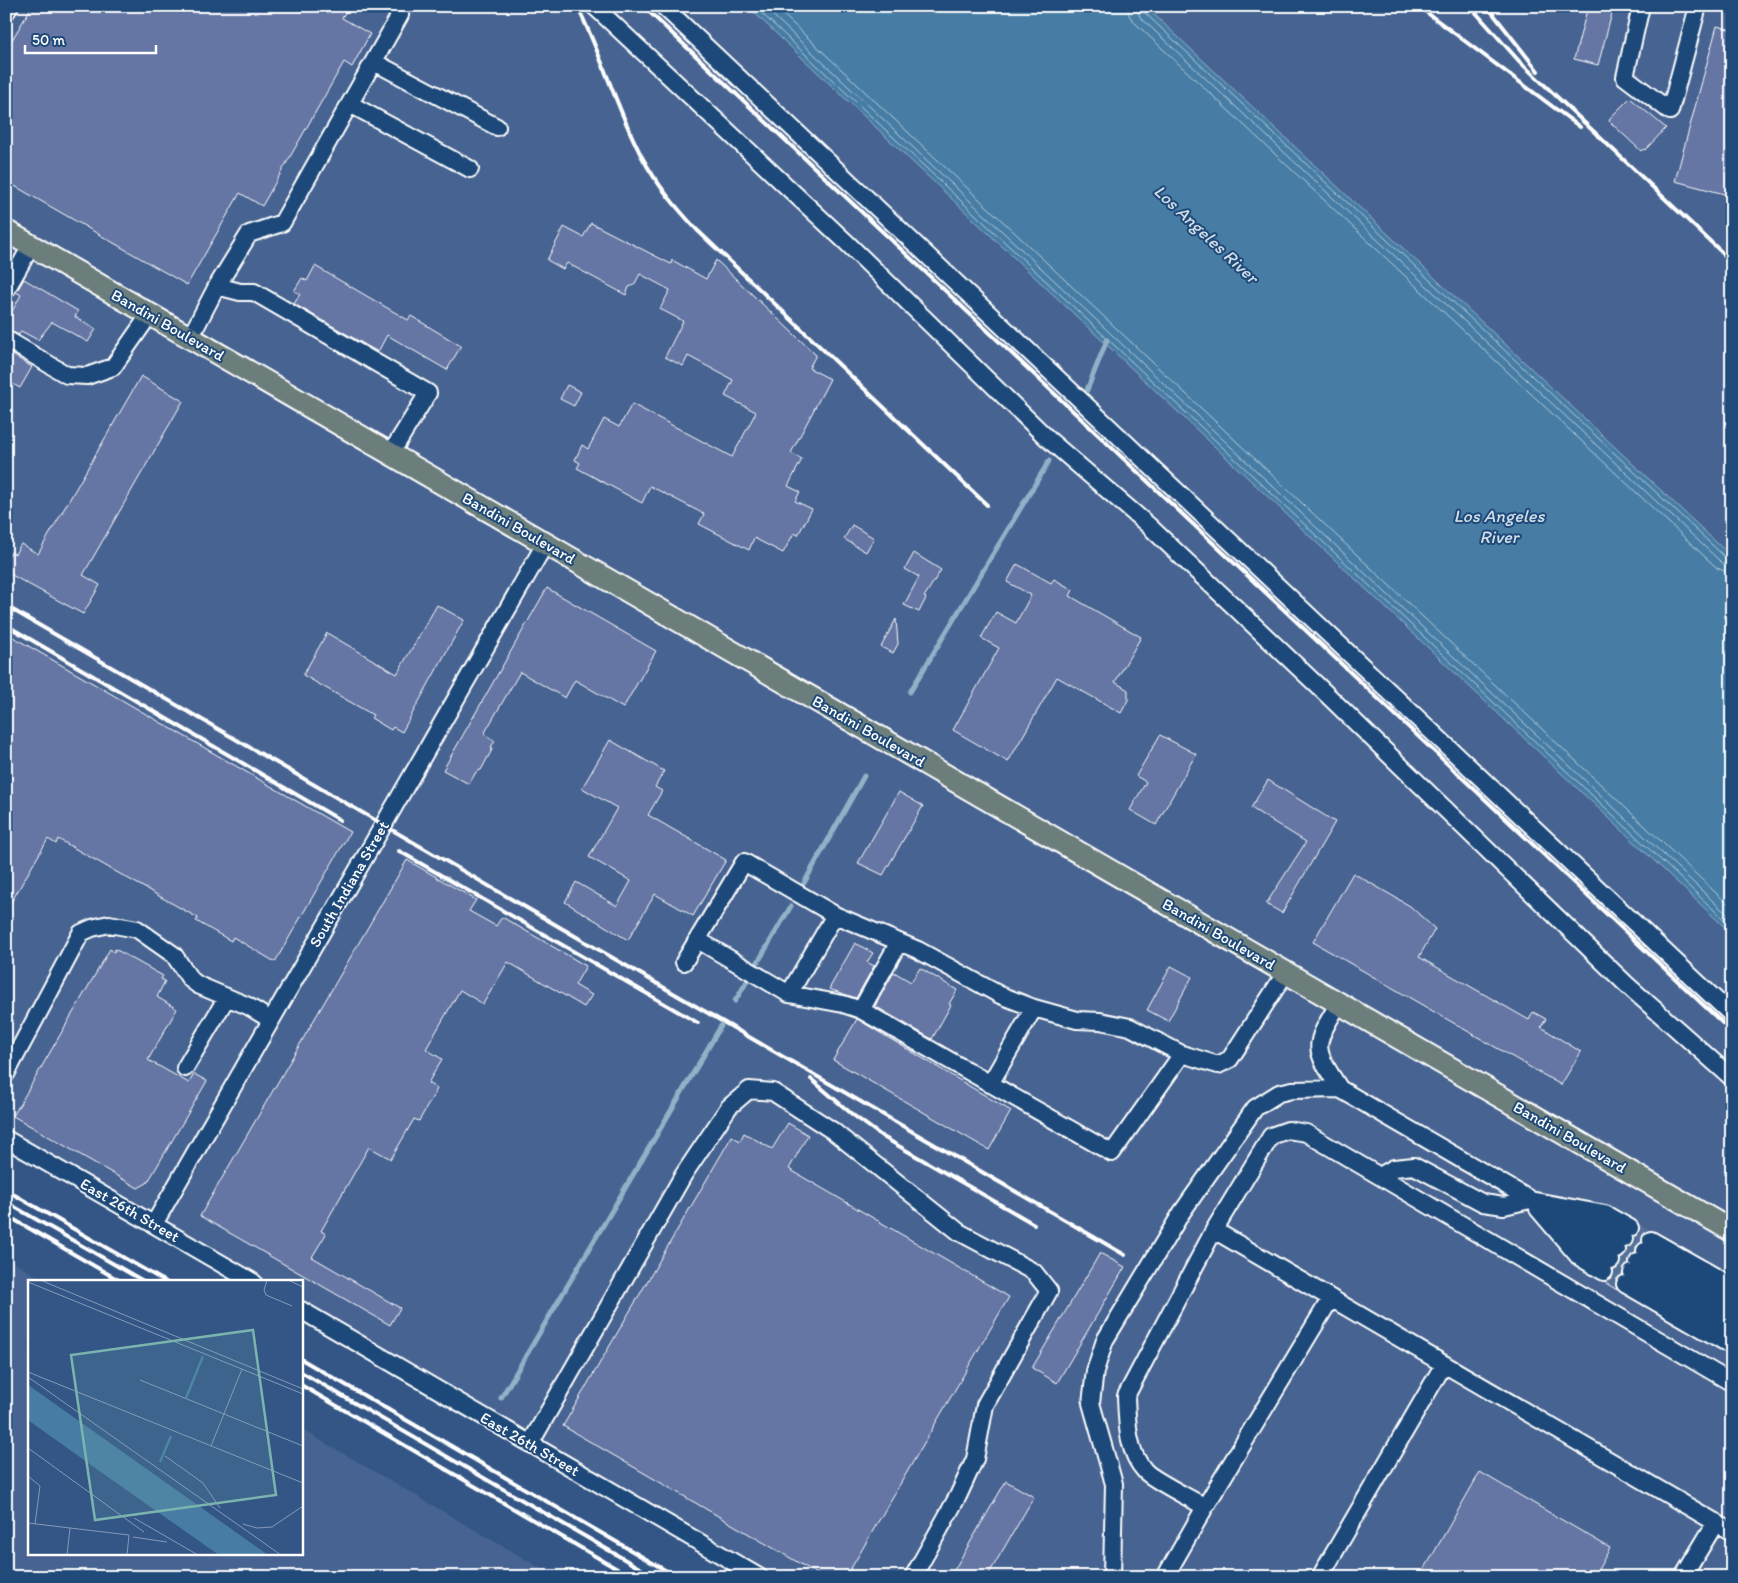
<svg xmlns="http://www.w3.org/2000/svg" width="1738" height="1583" viewBox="0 0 1738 1583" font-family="Itim,sans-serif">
<rect width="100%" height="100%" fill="#335686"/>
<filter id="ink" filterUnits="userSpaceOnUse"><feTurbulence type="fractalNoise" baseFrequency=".02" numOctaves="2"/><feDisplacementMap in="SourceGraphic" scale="10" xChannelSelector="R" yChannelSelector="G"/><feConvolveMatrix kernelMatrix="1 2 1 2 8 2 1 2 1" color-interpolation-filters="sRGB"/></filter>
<g filter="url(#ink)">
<!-- built -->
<path fill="#466391" d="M 6,6 L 1732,6 L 1732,1577 L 771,1577 L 301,1307 L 301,1282 L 257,1282 L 6,1138 Z
M 6,1258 L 47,1282 L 29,1282 L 29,1554 L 301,1554 L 301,1429 L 556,1577 L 6,1577 Z"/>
<!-- water -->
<path fill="#477da4" stroke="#91b1c8" d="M 747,6 L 1145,6 L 1732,557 L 1732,934 Z"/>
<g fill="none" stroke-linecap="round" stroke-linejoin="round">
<!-- shore -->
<path stroke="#b5cbdb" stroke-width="1" d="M 754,6 L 1732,927
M 763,6 L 1732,919
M 774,6 L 1732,908
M 1128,6 L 1129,15 L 1134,22 L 1717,568 L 1732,574
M 1136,6 L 1140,17 L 1722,563 L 1732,566
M 1142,6 L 1144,12 L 1726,558 L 1732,560"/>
<!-- stream -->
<path stroke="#91b1c8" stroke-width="5" d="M 1087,390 L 1107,340
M 910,692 L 1049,461
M 804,883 L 864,776
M 755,967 L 791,906
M 735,1001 L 749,978
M 501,1398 L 721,1026"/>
</g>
<!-- building -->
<path fill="#6576a4" stroke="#fff" d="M 32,6 L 349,6 L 342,18 L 370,34 L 352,67 L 344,62 L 262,206 L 240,193 L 187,285 L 6,181 L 6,50 Z
M 1588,6 L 1614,6 L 1598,65 L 1574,59 Z
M 1717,26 L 1732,30 L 1732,196 L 1675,181 Z
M 1630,98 L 1666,128 L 1645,150 L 1643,149 L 1641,151 L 1609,121 L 1610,118 Z
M 591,223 L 671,264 L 672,260 L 706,279 L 716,260 L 816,355 L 809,368 L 830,379 L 791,453 L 802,459 L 788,486 L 800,492 L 795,501 L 812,509 L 798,535 L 794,533 L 783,553 L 754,538 L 749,550 L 699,524 L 704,514 L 650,486 L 642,503 L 577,468 L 580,463 L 575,460 L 582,445 L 588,449 L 604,419 L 619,427 L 632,404 L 732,457 L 756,412 L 725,396 L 733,380 L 688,356 L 683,366 L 665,357 L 683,321 L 660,309 L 670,290 L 640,274 L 634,285 L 629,287 L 626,295 L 567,263 L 563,269 L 547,260 L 564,227 L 583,237 Z
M 315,266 L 408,320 L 411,316 L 461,346 L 447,370 L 387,335 L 378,352 L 294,304 L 300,294 L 294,291 L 302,278 L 307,281 Z
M 24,279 L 78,311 L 75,317 L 96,329 L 88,342 L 52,322 L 38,340 L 21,331 L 19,335 L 6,329 L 6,322 L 21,295 L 16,292 Z
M 6,351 L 32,367 L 20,388 L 6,380 Z
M 141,376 L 183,401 L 83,575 L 100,585 L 83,614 L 6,572 L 6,560 L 11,552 L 15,554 L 21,544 L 38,554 Z
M 567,385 L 581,392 L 574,406 L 560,399 Z
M 852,525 L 874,538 L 866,552 L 844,539 Z
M 914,553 L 941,570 L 924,597 L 926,598 L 919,612 L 904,605 L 919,577 L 905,569 Z
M 1017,564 L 1051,583 L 1054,579 L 1073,590 L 1070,596 L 1141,637 L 1115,682 L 1128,690 L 1128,700 L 1121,713 L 1057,677 L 1008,762 L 953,730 L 999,648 L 981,638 L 996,612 L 1016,623 L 1031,595 L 1007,582 Z
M 547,588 L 656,651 L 623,708 L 575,680 L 565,698 L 520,672 L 484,734 L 495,741 L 491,747 L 493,748 L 481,770 L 476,772 L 469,784 L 443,770 Z
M 437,605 L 464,620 L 402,732 L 393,727 L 391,730 L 371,718 L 373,715 L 303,675 L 327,633 L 397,674 Z
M 896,619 L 898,644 L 893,653 L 881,647 Z
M 6,633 L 350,832 L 275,962 L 233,937 L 231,941 L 196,921 L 198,918 L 58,839 L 56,844 L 48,839 L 6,911 Z
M 1160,735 L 1196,754 L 1156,825 L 1130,810 L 1146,782 L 1136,776 Z
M 610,740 L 664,771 L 655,787 L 662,791 L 648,815 L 726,860 L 693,916 L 655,894 L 628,940 L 565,902 L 576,882 L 617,906 L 631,881 L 589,857 L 617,808 L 582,788 Z
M 1268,780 L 1335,822 L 1282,913 L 1266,904 L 1306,842 L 1251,808 Z
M 899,792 L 923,806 L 883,875 L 858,863 Z
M 407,860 L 476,900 L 469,911 L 496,926 L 502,917 L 586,966 L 575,985 L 592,995 L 584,1007 L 508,962 L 483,1004 L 460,990 L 426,1049 L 442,1059 L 428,1083 L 437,1089 L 419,1121 L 414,1119 L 391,1159 L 369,1147 L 321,1231 L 326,1234 L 312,1257 L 400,1308 L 390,1325 L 200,1216 Z
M 1353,873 L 1410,906 L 1435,929 L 1419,957 L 1529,1020 L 1533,1012 L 1546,1019 L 1541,1027 L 1581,1052 L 1561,1085 L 1313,942 Z
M 855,943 L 873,953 L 867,962 L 874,966 L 856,998 L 829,989 Z
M 110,949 L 114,952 L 115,949 L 163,976 L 161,979 L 165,981 L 157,997 L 177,1009 L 148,1060 L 189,1083 L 194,1074 L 207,1081 L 152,1175 L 147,1183 L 138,1188 L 13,1116 Z
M 1171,966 L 1192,977 L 1168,1021 L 1147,1010 Z
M 920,968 L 957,990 L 949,1004 L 951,1005 L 932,1039 L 875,1006 L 894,972 L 911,982 Z
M 857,1019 L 1011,1111 L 989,1150 L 833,1060 Z
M 788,1123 L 808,1135 L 789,1169 L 1009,1297 L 846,1577 L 823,1577 L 563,1426 L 732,1136 L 740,1141 L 744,1133 L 772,1149 Z
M 1640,1227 L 1647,1231 L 1642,1236 L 1641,1242 L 1636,1246 L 1635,1253 L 1629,1257 L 1622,1275 L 1616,1279 L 1617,1290 L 1604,1282 L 1612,1278 L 1614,1270 L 1619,1266 L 1621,1259 L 1626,1255 L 1627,1248 L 1632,1244 L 1634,1237 L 1638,1233 Z
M 1100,1253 L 1125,1267 L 1057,1383 L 1032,1368 Z
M 1480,1472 L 1610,1548 L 1594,1577 L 1420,1577 Z
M 1006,1481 L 1034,1497 L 987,1577 L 950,1577 Z"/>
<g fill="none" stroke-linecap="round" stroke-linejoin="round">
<!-- minor-tunnel -->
<path stroke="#526f98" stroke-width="16" stroke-dasharray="16 8" stroke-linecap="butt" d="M 1630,1228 L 1651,1240
M 1624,1239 L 1645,1251
M 1617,1250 L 1638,1262
M 1611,1261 L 1632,1273
M 1604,1272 L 1625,1284"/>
<defs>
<path id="minor" d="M 594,6 L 846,242 L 1048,439 L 1148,525 L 1318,686 L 1626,984 L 1732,1078
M 663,6 L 1732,1015
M 1641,6 L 1625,77 L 1670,111 L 1698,6
M 6,12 L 10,6
M 374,62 L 497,127
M 350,104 L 470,169
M 217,286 L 249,234 L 282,223 L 400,15 L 393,6
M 6,290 L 31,246
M 190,338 L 217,286 L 240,292 L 254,292 L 428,393 L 391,453
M 6,339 L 67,375 L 87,376 L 113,367 L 150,314
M 698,940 L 789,994 L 843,1004 L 861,1010 L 1112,1153 L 1182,1054
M 684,962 L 744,862 L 835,915 L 918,950 L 1000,995 L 1034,1008 L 1077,1020 L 1100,1021 L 1130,1027 L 1182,1054 L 1218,1065 L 1230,1059 L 1286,972
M 789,994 L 835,915
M 1339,1003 C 1313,1047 1312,1046 1340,1089 L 1617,1250
M 861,1010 L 899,942
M 185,1068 L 227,997
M 6,1074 L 81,933 L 92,928 L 109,924 L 137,929 L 174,955 L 190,979 L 198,985 L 248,1006 L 271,1020
M 990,1084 L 1034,1008
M 6,1139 L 253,1282
M 1380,1176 L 1394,1168 L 1414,1166 L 1483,1203 L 1504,1206 L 1530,1200 L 1605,1214 L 1630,1228
M 1538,1209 L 1579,1257 L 1604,1272
M 1577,1217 L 1597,1224 L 1624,1239
M 154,1224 L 545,544
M 1214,1230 L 1732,1532
M 1568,1232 L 1585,1246 L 1611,1261
M 1651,1240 L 1732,1286
M 1645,1251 L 1732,1301
M 1638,1262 L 1732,1316
M 1632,1273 L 1732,1331
M 1625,1284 L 1732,1346
M 301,1310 L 759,1577
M 530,1444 L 684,1174 L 729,1107 L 749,1090 L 773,1092 L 833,1131 L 959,1232 L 1034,1272 L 1049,1291 L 985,1405 L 975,1459 L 958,1496 L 913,1577
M 1205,1507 L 1331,1298
M 1112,1577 L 1114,1484 L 1091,1403 L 1095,1371 L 1105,1340 L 1182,1212 L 1255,1108 L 1279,1093 L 1292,1090 L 1340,1089
M 1165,1577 L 1205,1507 C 1192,1499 1153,1480 1145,1471 C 1127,1452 1127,1421 1126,1396 L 1214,1230 L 1271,1136 L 1288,1130 L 1306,1133 L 1732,1383
M 1320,1577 L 1444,1364
M 1683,1577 L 1716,1522"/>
<path id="major" d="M 6,231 L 1732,1231"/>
</defs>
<!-- minor casing -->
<use href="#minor" stroke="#fff" stroke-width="20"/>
<!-- major casing -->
<use href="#major" stroke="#fff" stroke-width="25"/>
<!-- minor -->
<use href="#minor" stroke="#1f4a7a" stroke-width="16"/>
<!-- major -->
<use href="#major" stroke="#6c7e7c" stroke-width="21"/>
<!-- rail -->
<path stroke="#fff" stroke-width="4" d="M 577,6 C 602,55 616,108 642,157 C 657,185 676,207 697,230 L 987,505
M 643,6 L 1732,1032
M 1418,6 L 1580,127
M 1470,6 L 1519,61 L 1732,262
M 1487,6 L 1538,71
M 6,606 L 1125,1255
M 6,625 L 340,820
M 399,851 L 698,1023
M 811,1079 L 853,1115 L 883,1137 L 1034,1224
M 6,1190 L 166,1282
M 6,1202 L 145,1282
M 6,1215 L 122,1282
M 301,1359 L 677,1577
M 301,1372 L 655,1577
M 301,1385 L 631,1577"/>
</g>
</g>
<g text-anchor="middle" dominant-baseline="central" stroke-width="4" stroke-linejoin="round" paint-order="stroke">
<!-- street labels -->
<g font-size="16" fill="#fff" stroke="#1f4a7a">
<text transform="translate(168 325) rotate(30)">Bandini Boulevard</text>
<text transform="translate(519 528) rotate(30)">Bandini Boulevard</text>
<text transform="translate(869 731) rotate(30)">Bandini Boulevard</text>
<text transform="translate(349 884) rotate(-60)">South Indiana Street</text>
<text transform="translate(1219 934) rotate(30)">Bandini Boulevard</text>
<text transform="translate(1570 1137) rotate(30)">Bandini Boulevard</text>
<text transform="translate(130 1210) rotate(30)">East 26th Street</text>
<text transform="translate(530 1444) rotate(30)">East 26th Street</text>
</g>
<!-- water labels -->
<g font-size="18" font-style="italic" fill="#d1dee8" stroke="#1f4a7a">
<text transform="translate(1206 234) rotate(43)">Los Angeles River</text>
<text x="1499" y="516">Los Angeles<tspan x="1499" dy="21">River</tspan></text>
</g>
</g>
<!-- overview -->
<g transform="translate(28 1280)">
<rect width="275" height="275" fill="#335686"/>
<path d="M 0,105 L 3,107 L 240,275 L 191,275 L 77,195 L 0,140 Z" fill="#477da4"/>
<path fill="none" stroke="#477da4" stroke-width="2.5" d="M 158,118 L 175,76M 132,182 L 143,156"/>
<path fill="none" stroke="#859ab6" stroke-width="1" d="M 12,0 L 275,109M 239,0 L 236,10 L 238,15 L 264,26M 260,0 L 275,7M 0,2 L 275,114M 0,92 L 275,203M 0,97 L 253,275M 112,100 L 275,166M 183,166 L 214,89M 0,168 L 116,252M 137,176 L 175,203 L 192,228M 0,196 L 12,206 L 7,244M 106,238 L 170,275M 0,243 L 101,255 L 99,275M 215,244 L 229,248 L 244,247 L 275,226M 105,257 L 139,262M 39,275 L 42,248"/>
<path fill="#7bb4af" fill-opacity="0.15" stroke="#7bb4af" stroke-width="2.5" d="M 225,50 L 248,215 L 67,240 L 43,75 Z"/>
<rect width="275" height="275" fill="none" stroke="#fff" stroke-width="2.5"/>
</g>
<!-- margin -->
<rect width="1738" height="1583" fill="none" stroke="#1f4a7a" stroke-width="25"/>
<rect x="12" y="12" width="1713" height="1558" fill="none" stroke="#fff" stroke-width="2" filter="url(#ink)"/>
<!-- scale -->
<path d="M25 45v8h131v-8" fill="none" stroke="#ffffff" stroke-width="2.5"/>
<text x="32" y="45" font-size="15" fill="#ffffff" stroke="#1f4a7a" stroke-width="4" paint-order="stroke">50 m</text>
</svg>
